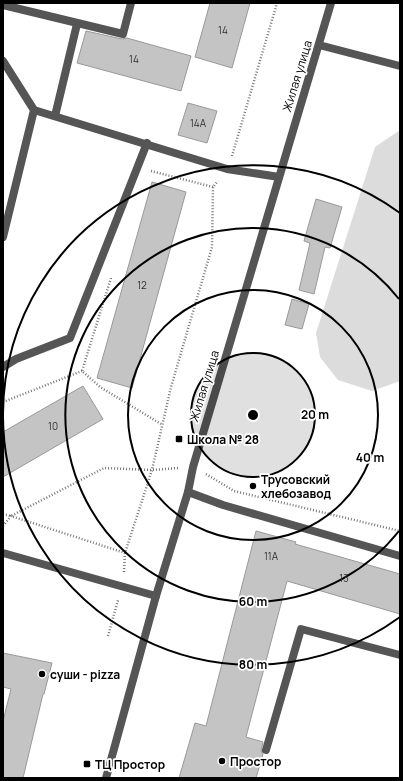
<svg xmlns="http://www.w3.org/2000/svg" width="403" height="781" viewBox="0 0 403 781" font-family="Manrope,sans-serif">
<rect width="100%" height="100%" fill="#fff"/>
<!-- green -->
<path fill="#dcdcdc" d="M 400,130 L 400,381 L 372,391 L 338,380 L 320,357 L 316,333 L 375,147 Z"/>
<!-- building -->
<path fill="#c4c4c4" stroke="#999" d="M 210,3 L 250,3 L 232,68 L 195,57 Z
M 86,31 L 122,39 L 127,38 L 191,56 L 181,91 L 77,63 Z
M 188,103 L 217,111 L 207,143 L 178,135 Z
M 152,182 L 186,192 L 132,388 L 97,378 Z
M 316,199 L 342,207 L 330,248 L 325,247 L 314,294 L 299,290 L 310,243 L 304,241 Z
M 292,299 L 309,304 L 302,329 L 285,325 Z
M 83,386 L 103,419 L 3,477 L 3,432 Z
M 256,531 L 296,542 L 295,544 L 400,574 L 400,614 L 287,581 L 246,737 L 263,742 L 261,751 L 263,754 L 256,778 L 179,778 L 195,723 L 206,726 Z
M 3,653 L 52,663 L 44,694 L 43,694 L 23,778 L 3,778 L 3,721 L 11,689 L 3,687 Z"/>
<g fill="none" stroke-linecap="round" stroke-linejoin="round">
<!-- path -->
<path stroke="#777" stroke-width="2.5" stroke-dasharray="1 2" stroke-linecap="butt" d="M 232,156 L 277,3
M 151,171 L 213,187
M 111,278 L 82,371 L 100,387 L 161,424
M 3,402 L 82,371
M 206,474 L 234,491 L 400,531
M 3,514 L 11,516 L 104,468 L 152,470 L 179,468
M 3,526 L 11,516 L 125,553
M 124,572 L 125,553 L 152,470 L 171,387 L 212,247 L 213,187 L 218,181
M 108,636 L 118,600"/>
<!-- lane -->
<path stroke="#555" stroke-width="8" d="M 3,5 L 123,34 L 131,3
M 319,45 L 400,66
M 3,61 L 34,110 L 227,169 L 279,177
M 55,116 L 77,24
M 3,237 L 34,110
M 3,367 L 16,359 L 70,338 L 147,143
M 188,492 L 223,505 L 400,556
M 3,553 L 156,596
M 266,750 L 301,629 L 400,655"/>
<!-- street -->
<path stroke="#555" stroke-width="8" d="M 106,778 L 156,596 L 188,492 L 193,467 L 331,3"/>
</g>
<!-- distance rings -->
<circle cx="253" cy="415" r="62" fill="#000" fill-opacity=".12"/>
<g fill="none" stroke="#000" stroke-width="2">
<circle cx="253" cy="415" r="62"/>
<circle cx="253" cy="415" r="125"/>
<path d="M399 531A187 187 0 1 1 399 299"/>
<path d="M400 617A250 250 0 0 1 3 417M3 413A250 250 0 0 1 400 213"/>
</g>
<!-- markers -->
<g fill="#000" stroke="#fff" stroke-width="1.5">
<rect x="175" y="435" width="8" height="8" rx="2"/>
<circle cx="253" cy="486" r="4"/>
<circle cx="42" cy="674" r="4"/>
<circle cx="222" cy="761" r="4"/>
<rect x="83" y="760" width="8" height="8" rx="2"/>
</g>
<g text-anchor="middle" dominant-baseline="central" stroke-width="3.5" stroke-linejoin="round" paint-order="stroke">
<!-- number labels -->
<g font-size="10" fill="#313131">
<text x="223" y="30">14</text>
<text x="134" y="59">14</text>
<text x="198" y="123">14А</text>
<text x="142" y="285">12</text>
<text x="53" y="426">10</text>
<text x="271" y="556">11А</text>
<text x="344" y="578">13</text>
</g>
<!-- street labels -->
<g font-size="12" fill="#000" stroke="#fff">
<text transform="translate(297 76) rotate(-73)">Жилая улица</text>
<text transform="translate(204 386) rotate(-73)">Жилая улица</text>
</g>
<!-- poi labels -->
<g font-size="12" font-weight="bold" fill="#000" stroke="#fff" text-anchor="start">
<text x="187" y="439">Школа № 28</text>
<text x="261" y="479">Трусовский<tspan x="261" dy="14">хлебозавод</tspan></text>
<text x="50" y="674">суши - pizza</text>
<text x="230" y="761">Простор</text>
<text x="95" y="764">ТЦ Простор</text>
</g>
</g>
<circle cx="253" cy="415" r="6" fill="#000" stroke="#fff" stroke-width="2"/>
<g font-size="12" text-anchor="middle" font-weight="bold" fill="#000" stroke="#fff" stroke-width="3.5" stroke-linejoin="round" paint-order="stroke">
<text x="315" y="419">20 m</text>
<text x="370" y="462">40 m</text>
<text x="253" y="606">60 m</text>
<text x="253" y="669">80 m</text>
</g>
<!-- border -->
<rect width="403" height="781" fill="none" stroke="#000000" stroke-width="8"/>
</svg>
